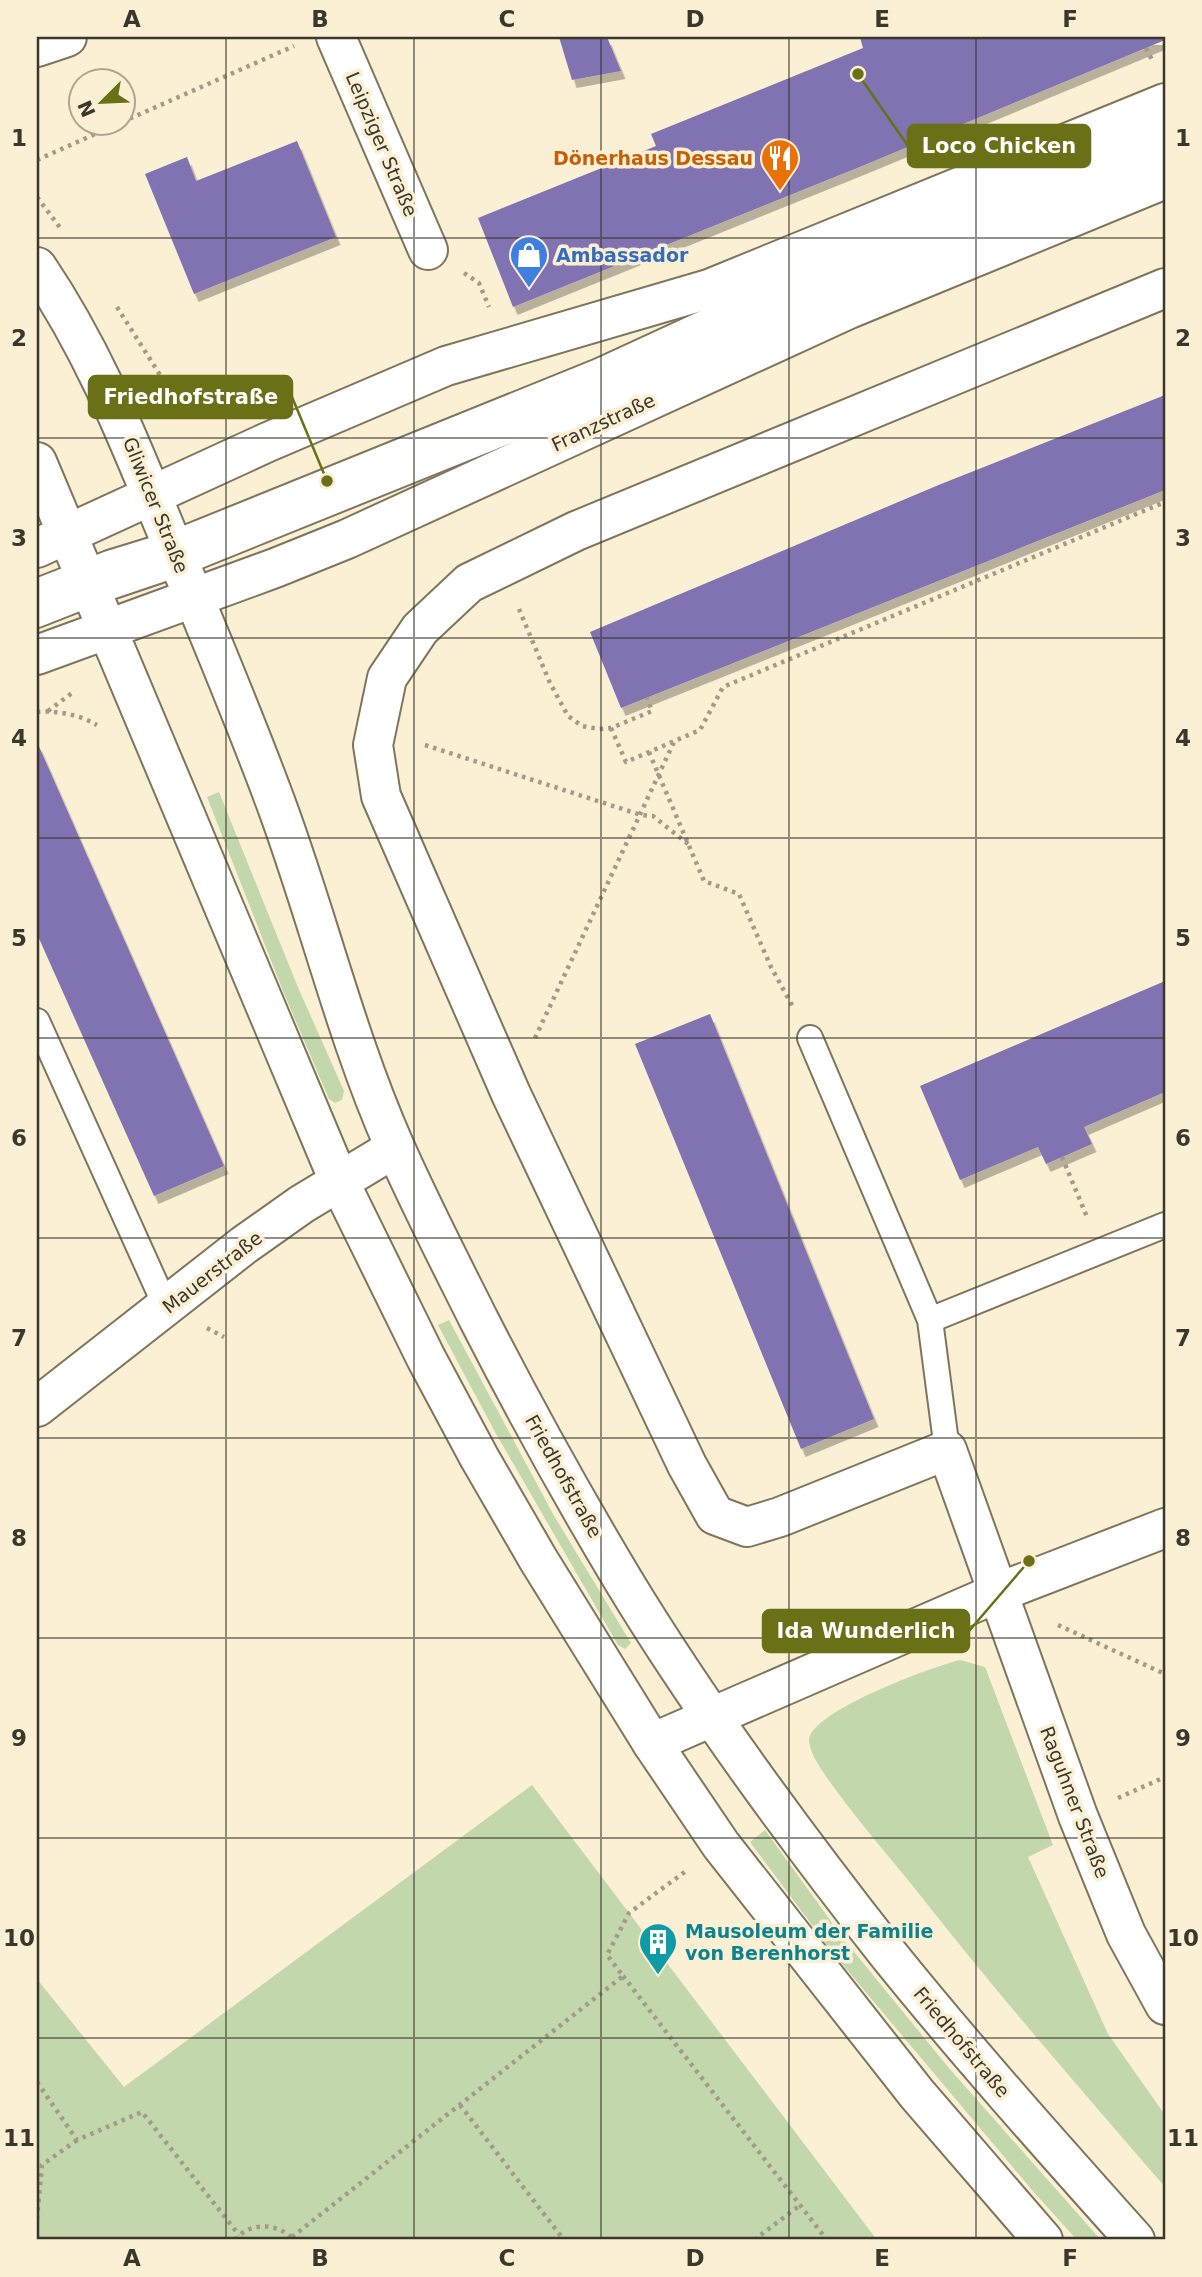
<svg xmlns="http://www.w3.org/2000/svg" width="1202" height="2277" viewBox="0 0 1202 2277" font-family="'DejaVu Sans',sans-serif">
<defs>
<filter id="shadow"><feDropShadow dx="4.5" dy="8" stdDeviation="0" flood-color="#0004"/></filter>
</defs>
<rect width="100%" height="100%" fill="#fbf0d3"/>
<!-- green -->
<path fill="#c2d7ab" d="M 219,792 L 297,985 L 344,1091 L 342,1100 L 335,1103 L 329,1099 L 283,991 L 207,797 Z
M 449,1320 L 553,1514 L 631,1643 L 625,1649 L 618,1645 L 495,1432 L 438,1325 Z
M 960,1660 L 985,1667 L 1053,1845 L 1028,1857 L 1108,2034 L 1165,2115 L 1165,2187 C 1081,2090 996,1992 916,1890 C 884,1850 849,1811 821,1769 C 816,1761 809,1749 809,1740 C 811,1711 934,1666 960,1660 Z
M 532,1785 L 877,2240 L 37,2240 L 37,1979 L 124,2087 Z
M 765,1830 L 846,1942 L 948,2067 L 1101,2240 L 1077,2240 L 1032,2190 L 832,1952 L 750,1842 Z"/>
<!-- building -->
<path fill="#8172b1" filter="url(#shadow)" d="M 559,37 L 607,37 L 621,71 L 572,80 Z
M 860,37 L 1165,37 L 1165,40 L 862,166 L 513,307 L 478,218 L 656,146 L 651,134 L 863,48 Z
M 297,141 L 336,237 L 194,294 L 145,174 L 187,157 L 196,181 Z
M 1165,395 L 1165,490 L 621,708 L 590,632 L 941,484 Z
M 37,742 L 224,1166 L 154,1196 L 37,934 Z
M 1165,981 L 1165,1092 L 1084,1127 L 1092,1144 L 1046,1164 L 1038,1147 L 960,1180 L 920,1086 Z
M 710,1014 L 874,1419 L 801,1449 L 635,1044 Z"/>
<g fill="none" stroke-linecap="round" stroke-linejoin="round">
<defs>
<path id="lane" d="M 37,591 L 109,563 L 171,544 L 599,371 L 762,296 L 1165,128
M 37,615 L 93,593 L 179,564 L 608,391 L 801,302 L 1165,152
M 37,1021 L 166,1307
M 810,1038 L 930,1320 L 947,1450
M 930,1320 L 1165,1225"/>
<path id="street" d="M 336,37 L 428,250
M 37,47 L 67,37
M 1165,288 L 576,531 L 469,583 L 420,629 L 387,678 L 373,745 L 381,796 L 511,1094 L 687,1465 L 715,1515 L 747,1527 L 780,1517 L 947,1450 L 1078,1816 L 1126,1934 L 1165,2005
M 652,1743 L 997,1593 L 1165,1528"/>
<path id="secondary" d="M 37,267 C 93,350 125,431 163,523 C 202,618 243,713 278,809 C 319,921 346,1036 394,1145 C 420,1204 450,1262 479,1320 C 524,1408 572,1495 623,1580 C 701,1709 795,1836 888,1954 C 967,2052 1051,2146 1135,2240
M 37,462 L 339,1181 L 426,1358 L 479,1457 L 538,1559 L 652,1743 L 721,1845 L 917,2094 L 1043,2240
M 37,548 L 268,442 L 446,366 L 709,289 L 1165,103
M 37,655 L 275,568 L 347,539 L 849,309 L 1165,179
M 37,1407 L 244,1245 L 302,1204 L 395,1148"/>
</defs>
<!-- lane casing -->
<use href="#lane" stroke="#7f755c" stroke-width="28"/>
<!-- street casing -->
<use href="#street" stroke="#7f755c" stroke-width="42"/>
<!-- secondary casing -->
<use href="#secondary" stroke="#7f755c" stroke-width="42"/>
<!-- path -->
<path stroke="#a39b87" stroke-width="4.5" stroke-dasharray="3.5 5" stroke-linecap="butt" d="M 1146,48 L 1153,62
M 122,122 L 294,46
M 37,160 L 122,122
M 37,197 L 61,229
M 464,273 L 479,283 L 489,307
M 117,307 L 167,386 L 189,409
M 519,609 L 550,683 L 568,716 L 582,726 L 599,729 L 611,728 L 652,711 L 647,698
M 48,711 L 72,693
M 37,712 C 57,710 80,715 97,725
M 611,728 L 626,762 L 700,730 L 723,687 L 1165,502
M 425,745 L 641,815 L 653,816 L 688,844
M 649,752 L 704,881 L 739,894 L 771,967 L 793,1007
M 535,1038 L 674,742
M 1062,1157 L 1087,1217
M 207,1328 L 224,1337
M 1058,1625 L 1165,1674
M 1118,1798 L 1165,1777
M 623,1976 L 827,2240
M 37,2082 L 77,2140 L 142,2112 L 239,2235
M 460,2105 L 564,2240
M 37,2219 L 42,2165 L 77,2140
M 292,2237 L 623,1976 L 607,1955 L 629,1913 L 686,1871
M 235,2240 C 250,2221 279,2223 294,2240
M 754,2240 L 799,2206"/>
<!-- lane -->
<use href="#lane" stroke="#fff" stroke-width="24"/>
<!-- street -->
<use href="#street" stroke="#fff" stroke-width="38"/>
<!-- secondary -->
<use href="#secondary" stroke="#fff" stroke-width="38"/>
</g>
<!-- grid -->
<path fill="none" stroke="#3b372c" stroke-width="2" stroke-opacity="0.55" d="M 226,37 L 226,2240M 414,37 L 414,2240M 601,37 L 601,2240M 789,37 L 789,2240M 976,37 L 976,2240M 37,238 L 1165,238M 37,438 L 1165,438M 37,638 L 1165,638M 37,838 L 1165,838M 37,1038 L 1165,1038M 37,1238 L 1165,1238M 37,1438 L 1165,1438M 37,1638 L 1165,1638M 37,1838 L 1165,1838M 37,2038 L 1165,2038"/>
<!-- icons -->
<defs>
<symbol id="restaurant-pin" viewBox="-11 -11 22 30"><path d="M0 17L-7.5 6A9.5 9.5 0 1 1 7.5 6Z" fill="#e8710a" stroke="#fbf0d3"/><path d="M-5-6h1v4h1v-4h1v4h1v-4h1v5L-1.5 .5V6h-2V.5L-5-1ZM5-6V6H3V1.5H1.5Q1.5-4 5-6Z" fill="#fff"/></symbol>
<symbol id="shop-pin" viewBox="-11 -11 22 30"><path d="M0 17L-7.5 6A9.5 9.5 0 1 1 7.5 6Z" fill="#3f7fe0" stroke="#fbf0d3"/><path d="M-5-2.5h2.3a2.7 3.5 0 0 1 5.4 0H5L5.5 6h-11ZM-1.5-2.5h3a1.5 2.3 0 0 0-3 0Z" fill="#fff"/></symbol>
<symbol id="building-pin" viewBox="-11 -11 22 30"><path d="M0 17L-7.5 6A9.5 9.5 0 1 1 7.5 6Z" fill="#0f9aa8" stroke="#fbf0d3"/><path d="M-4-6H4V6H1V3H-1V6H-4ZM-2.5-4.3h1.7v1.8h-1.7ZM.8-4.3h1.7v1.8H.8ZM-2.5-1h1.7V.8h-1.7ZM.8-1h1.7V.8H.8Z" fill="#fff"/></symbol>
</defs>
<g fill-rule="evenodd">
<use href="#restaurant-pin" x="758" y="136" width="44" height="60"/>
<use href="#shop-pin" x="507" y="233" width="44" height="60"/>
<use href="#building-pin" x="636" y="1920" width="44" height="60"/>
</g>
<g text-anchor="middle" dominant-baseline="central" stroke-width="7" stroke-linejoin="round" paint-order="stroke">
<!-- street labels -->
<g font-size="19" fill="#3b372c" stroke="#fbf0d3">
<text transform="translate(382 144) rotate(67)">Leipziger Straße</text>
<text transform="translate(603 422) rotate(-25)">Franzstraße</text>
<text transform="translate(156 505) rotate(68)">Gliwicer Straße</text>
<text transform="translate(212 1272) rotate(-38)">Mauerstraße</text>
<text transform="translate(564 1476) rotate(61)">Friedhofstraße</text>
<text transform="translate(1075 1802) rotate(69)">Raguhner Straße</text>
<text transform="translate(962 2042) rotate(50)">Friedhofstraße</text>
</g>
<!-- food labels -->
<g font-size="19" font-weight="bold" fill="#c56008" stroke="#fbf0d3" text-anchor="end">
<text x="753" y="158">Dönerhaus Dessau</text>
</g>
<!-- shop labels -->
<g font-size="19" font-weight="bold" fill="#366cbe" stroke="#fbf0d3" text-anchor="start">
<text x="556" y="255">Ambassador</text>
</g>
<!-- culture labels -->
<g font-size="19" font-weight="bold" fill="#0d838f" stroke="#fbf0d3" text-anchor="start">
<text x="685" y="1931">Mausoleum der Familie<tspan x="685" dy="22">von Berenhorst</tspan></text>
</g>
</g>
<!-- callouts -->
<path fill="none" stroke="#6a7016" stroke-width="2.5" d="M858 74L908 146M327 481L292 397M1029 1561L969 1631"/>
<g fill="#6a7016" stroke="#fbf0d3" stroke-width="2.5">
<circle cx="858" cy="74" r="7"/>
<circle cx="327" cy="481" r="7"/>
<circle cx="1029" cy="1561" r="7"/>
</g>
<g fill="#6a7016" stroke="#6a7016" stroke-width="2.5">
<rect x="908" y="125" width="182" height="42" rx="7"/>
<rect x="89" y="376" width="203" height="42" rx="7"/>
<rect x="763" y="1610" width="206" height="42" rx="7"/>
</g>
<g font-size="21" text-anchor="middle" font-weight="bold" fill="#fff">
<text x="999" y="153">Loco Chicken</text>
<text x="191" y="404">Friedhofstraße</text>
<text x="866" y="1638">Ida Wunderlich</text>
</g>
<!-- border -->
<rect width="1202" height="2277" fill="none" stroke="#fbf0d3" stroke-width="77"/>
<!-- north arrow -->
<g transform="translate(102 102) rotate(246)"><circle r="33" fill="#fbf0d3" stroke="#aea690" stroke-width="2"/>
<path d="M0-5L12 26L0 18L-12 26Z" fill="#6a7016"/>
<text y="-10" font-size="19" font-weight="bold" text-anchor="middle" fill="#3b372c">N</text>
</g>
<rect x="38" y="38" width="1126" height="2200" fill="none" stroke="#3b372c" stroke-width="2.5"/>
<g font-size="23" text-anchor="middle" font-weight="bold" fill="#3b372c">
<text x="132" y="27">A</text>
<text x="320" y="27">B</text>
<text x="507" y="27">C</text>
<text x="695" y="27">D</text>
<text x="882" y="27">E</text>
<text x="1070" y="27">F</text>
<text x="19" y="146">1</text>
<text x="1183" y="146">1</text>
<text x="19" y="346">2</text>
<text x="1183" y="346">2</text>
<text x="19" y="546">3</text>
<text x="1183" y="546">3</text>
<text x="19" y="746">4</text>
<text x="1183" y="746">4</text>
<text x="19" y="946">5</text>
<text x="1183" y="946">5</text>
<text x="19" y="1146">6</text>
<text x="1183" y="1146">6</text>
<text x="19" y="1346">7</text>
<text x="1183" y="1346">7</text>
<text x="19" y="1546">8</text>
<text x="1183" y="1546">8</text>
<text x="19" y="1746">9</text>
<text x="1183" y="1746">9</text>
<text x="19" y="1946">10</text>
<text x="1183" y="1946">10</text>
<text x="19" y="2146">11</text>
<text x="1183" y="2146">11</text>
<text x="132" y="2266">A</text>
<text x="320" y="2266">B</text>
<text x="507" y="2266">C</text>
<text x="695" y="2266">D</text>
<text x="882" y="2266">E</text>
<text x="1070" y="2266">F</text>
</g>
</svg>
